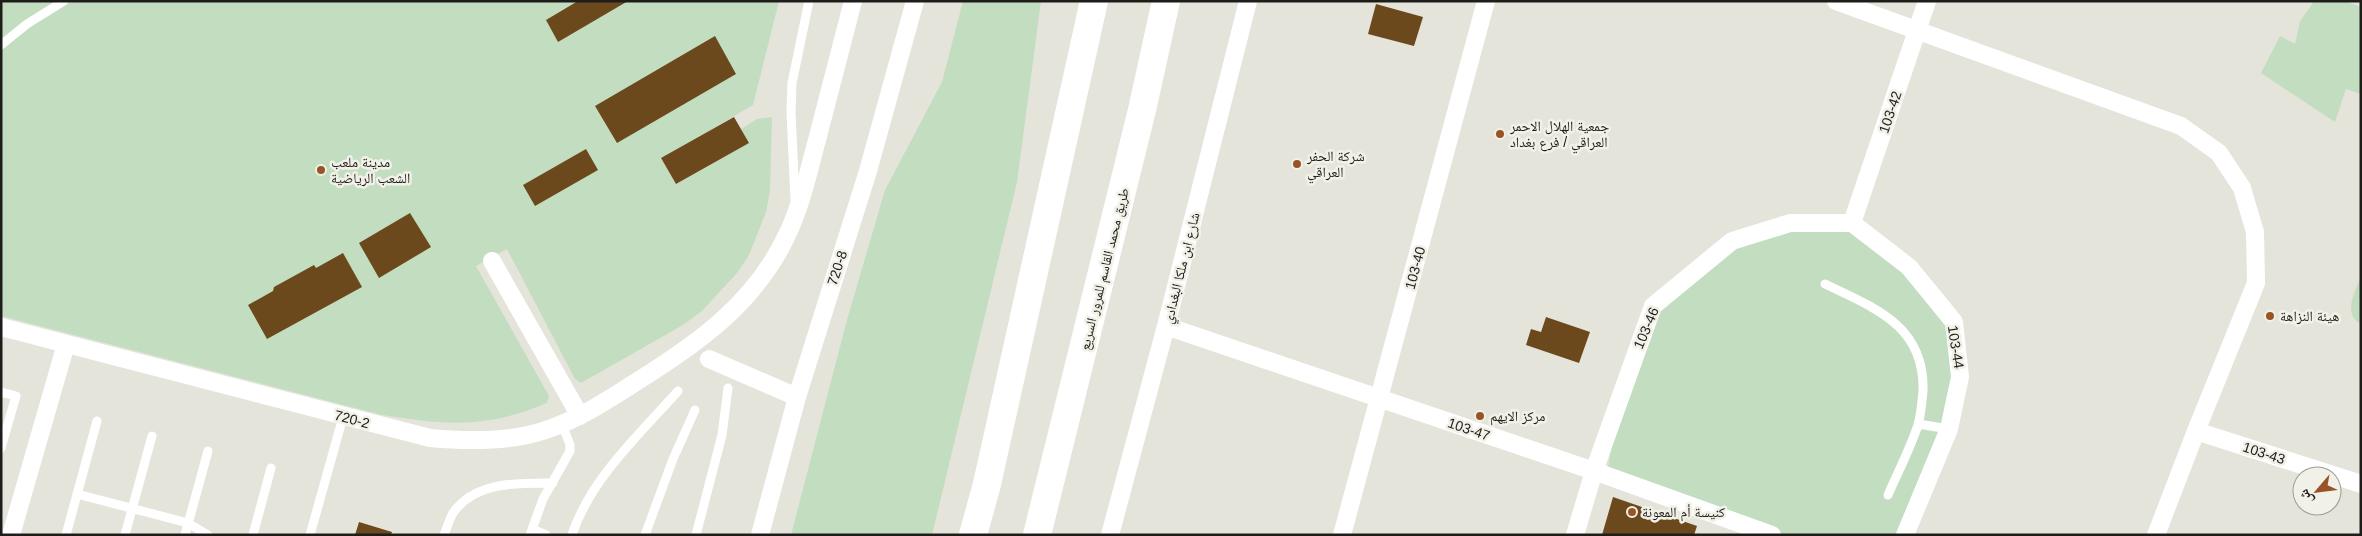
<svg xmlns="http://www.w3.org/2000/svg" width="2362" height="536" viewBox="0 0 2362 536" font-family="Arial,'Noto Naskh Arabic',sans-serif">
<rect width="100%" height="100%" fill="#e5e4db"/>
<!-- green -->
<path fill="#c2ddbf" d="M 1,1 L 779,1 L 753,105 L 661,159 L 676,184 L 748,143 L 741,129 L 757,119 L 772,117 L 770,191 L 766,212 L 749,255 L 737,273 L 702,311 L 683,325 L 581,383 L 575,379 L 507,249 L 476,266 L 549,396 L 547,403 C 485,429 446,425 382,415 L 1,316 Z
M 963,1 L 1041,1 L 1017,182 L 932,535 L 791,535 L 847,320 L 885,190 L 942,82 Z
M 2311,1 L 2345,1 L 2361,7 L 2361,94 L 2346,89 L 2335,122 L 2261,73 L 2280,36 L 2295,44 L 2300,21 L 2313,3 Z
M 1790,223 L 1852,223 L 1957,312 L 1949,429 L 1905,535 L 1780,535 L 1608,468 L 1618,405 L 1653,306 L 1732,241 Z
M 2361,277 L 2361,324 C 2342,314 2355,292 2361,277 Z"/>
<!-- building -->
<path fill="#6c491d" d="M 578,1 L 628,1 L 558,42 L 546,20 Z
M 1376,4 L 1423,17 L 1414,46 L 1368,34 Z
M 715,36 L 736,74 L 617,143 L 595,106 Z
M 734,117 L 749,143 L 676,184 L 661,158 Z
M 586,149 L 598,170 L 535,206 L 523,185 Z
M 410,213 L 431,247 L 379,278 L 359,243 Z
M 343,253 L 362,287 L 267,339 L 248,305 L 273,291 L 274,287 L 314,265 L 316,268 Z
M 1546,317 L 1590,332 L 1579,363 L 1526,345 L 1531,329 L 1541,332 Z
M 1613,497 L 1697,526 L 1694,535 L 1602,535 Z
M 359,522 L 392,532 L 391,535 L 355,535 Z"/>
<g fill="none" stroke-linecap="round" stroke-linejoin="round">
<!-- lane -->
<path stroke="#fff" stroke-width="9" d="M 1,45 L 27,24 L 64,1
M 795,200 L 791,112 L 792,83 L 809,1
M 1825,284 C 1875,308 1925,326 1923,391 C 1922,402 1921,414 1918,425 C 1910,449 1898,472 1888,495
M 1,392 L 16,396 L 1,448
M 1918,424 L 1949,429
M 77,494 L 188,523 L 208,535
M 532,529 L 546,535
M 66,535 L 97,421
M 125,535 L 152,436
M 185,535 L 208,451
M 253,535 L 271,468
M 310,535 L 343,417
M 444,535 C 447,528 449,520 453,513 C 475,481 518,483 553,483
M 530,535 L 543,499 L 570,451 L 570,445 L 562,424
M 572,535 C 590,479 640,434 678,391
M 645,535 L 673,459 L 695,410
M 696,535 L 722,435 L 728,388"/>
<!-- street -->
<path stroke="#fff" stroke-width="18" d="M 1836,1 L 2181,126 L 2219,153 L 2242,188 L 2255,232 L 2256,283 L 2196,431 L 2156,535
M 1852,223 L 1909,267 L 1954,322 L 1960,377 L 1949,429 L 1905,535
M 1852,223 L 1927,1
M 492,261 L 580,416
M 1166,326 L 1594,471 L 1772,535
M 1,327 L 430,438 C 463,441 495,442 528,435 C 568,426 602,404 636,382 C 697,344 754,304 786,237 C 801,207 808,173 817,140 C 829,94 841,48 853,1
M 709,359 L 797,397
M 2196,431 L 2361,484
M 11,535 L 66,344
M 760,535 L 797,397 L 868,171 L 915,1
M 1110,535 L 1166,326 L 1248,1
M 1342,535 L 1486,1
M 1575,535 L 1594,471 L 1653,306 L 1732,241 L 1790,223 L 1852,223"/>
<!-- highway -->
<path stroke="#fff" stroke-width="28" d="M 973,535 L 987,484 L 1094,1
M 1037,535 L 1142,110 L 1166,1"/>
</g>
<!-- markers -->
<g fill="#985427" stroke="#f2f1e8" stroke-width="2">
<circle cx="1500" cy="134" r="5"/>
<circle cx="1297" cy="164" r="5"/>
<circle cx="321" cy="170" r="5"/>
<circle cx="2270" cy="316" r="5"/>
<circle cx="1480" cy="416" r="5"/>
<circle cx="1632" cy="512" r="5"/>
</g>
<g text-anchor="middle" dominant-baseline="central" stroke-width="5" stroke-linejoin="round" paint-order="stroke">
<!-- street labels -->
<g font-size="14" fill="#1e1d1a" stroke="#f2f1e8">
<text transform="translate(1890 112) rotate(-71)">103-42</text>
<text transform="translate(837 268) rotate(-72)">720-8</text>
<text transform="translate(1181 268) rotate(-76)">شارع ابن ملكا البغدادي</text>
<text transform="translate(1415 268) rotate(-75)">103-40</text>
<text transform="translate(1104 269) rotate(-76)">طريق محمد القاسم للمرور السريع</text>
<text transform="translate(1646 328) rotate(-67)">103-46</text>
<text transform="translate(1956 347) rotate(81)">103-44</text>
<text transform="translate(352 419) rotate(15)">720-2</text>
<text transform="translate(1469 429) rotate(19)">103-47</text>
<text transform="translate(2264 453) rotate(18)">103-43</text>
</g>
<!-- poi labels -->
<g font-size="14" fill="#1e1d1a" stroke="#f2f1e8" text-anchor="start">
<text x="1510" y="126">جمعية الهلال الاحمر<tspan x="1510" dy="16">العراقي / فرع بغداد</tspan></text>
<text x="1307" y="156">شركة الحفر<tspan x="1307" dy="16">العراقي</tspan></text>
<text x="331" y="162">مدينة ملعب<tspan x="331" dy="16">الشعب الرياضية</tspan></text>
<text x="2280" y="316">هيئة النزاهة</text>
<text x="1490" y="416">مركز الايهم</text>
<text x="1642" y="512">كنيسة أم المعونة</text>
</g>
</g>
<!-- border -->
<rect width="2362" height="536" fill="none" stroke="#1e1d1a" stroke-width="5"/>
<!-- north arrow -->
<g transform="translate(2317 491) rotate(242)"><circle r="24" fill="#f2f1e8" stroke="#9d9c96"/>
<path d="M0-4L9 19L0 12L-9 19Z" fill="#985427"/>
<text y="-8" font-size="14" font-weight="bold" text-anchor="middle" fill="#1e1d1a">ش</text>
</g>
</svg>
